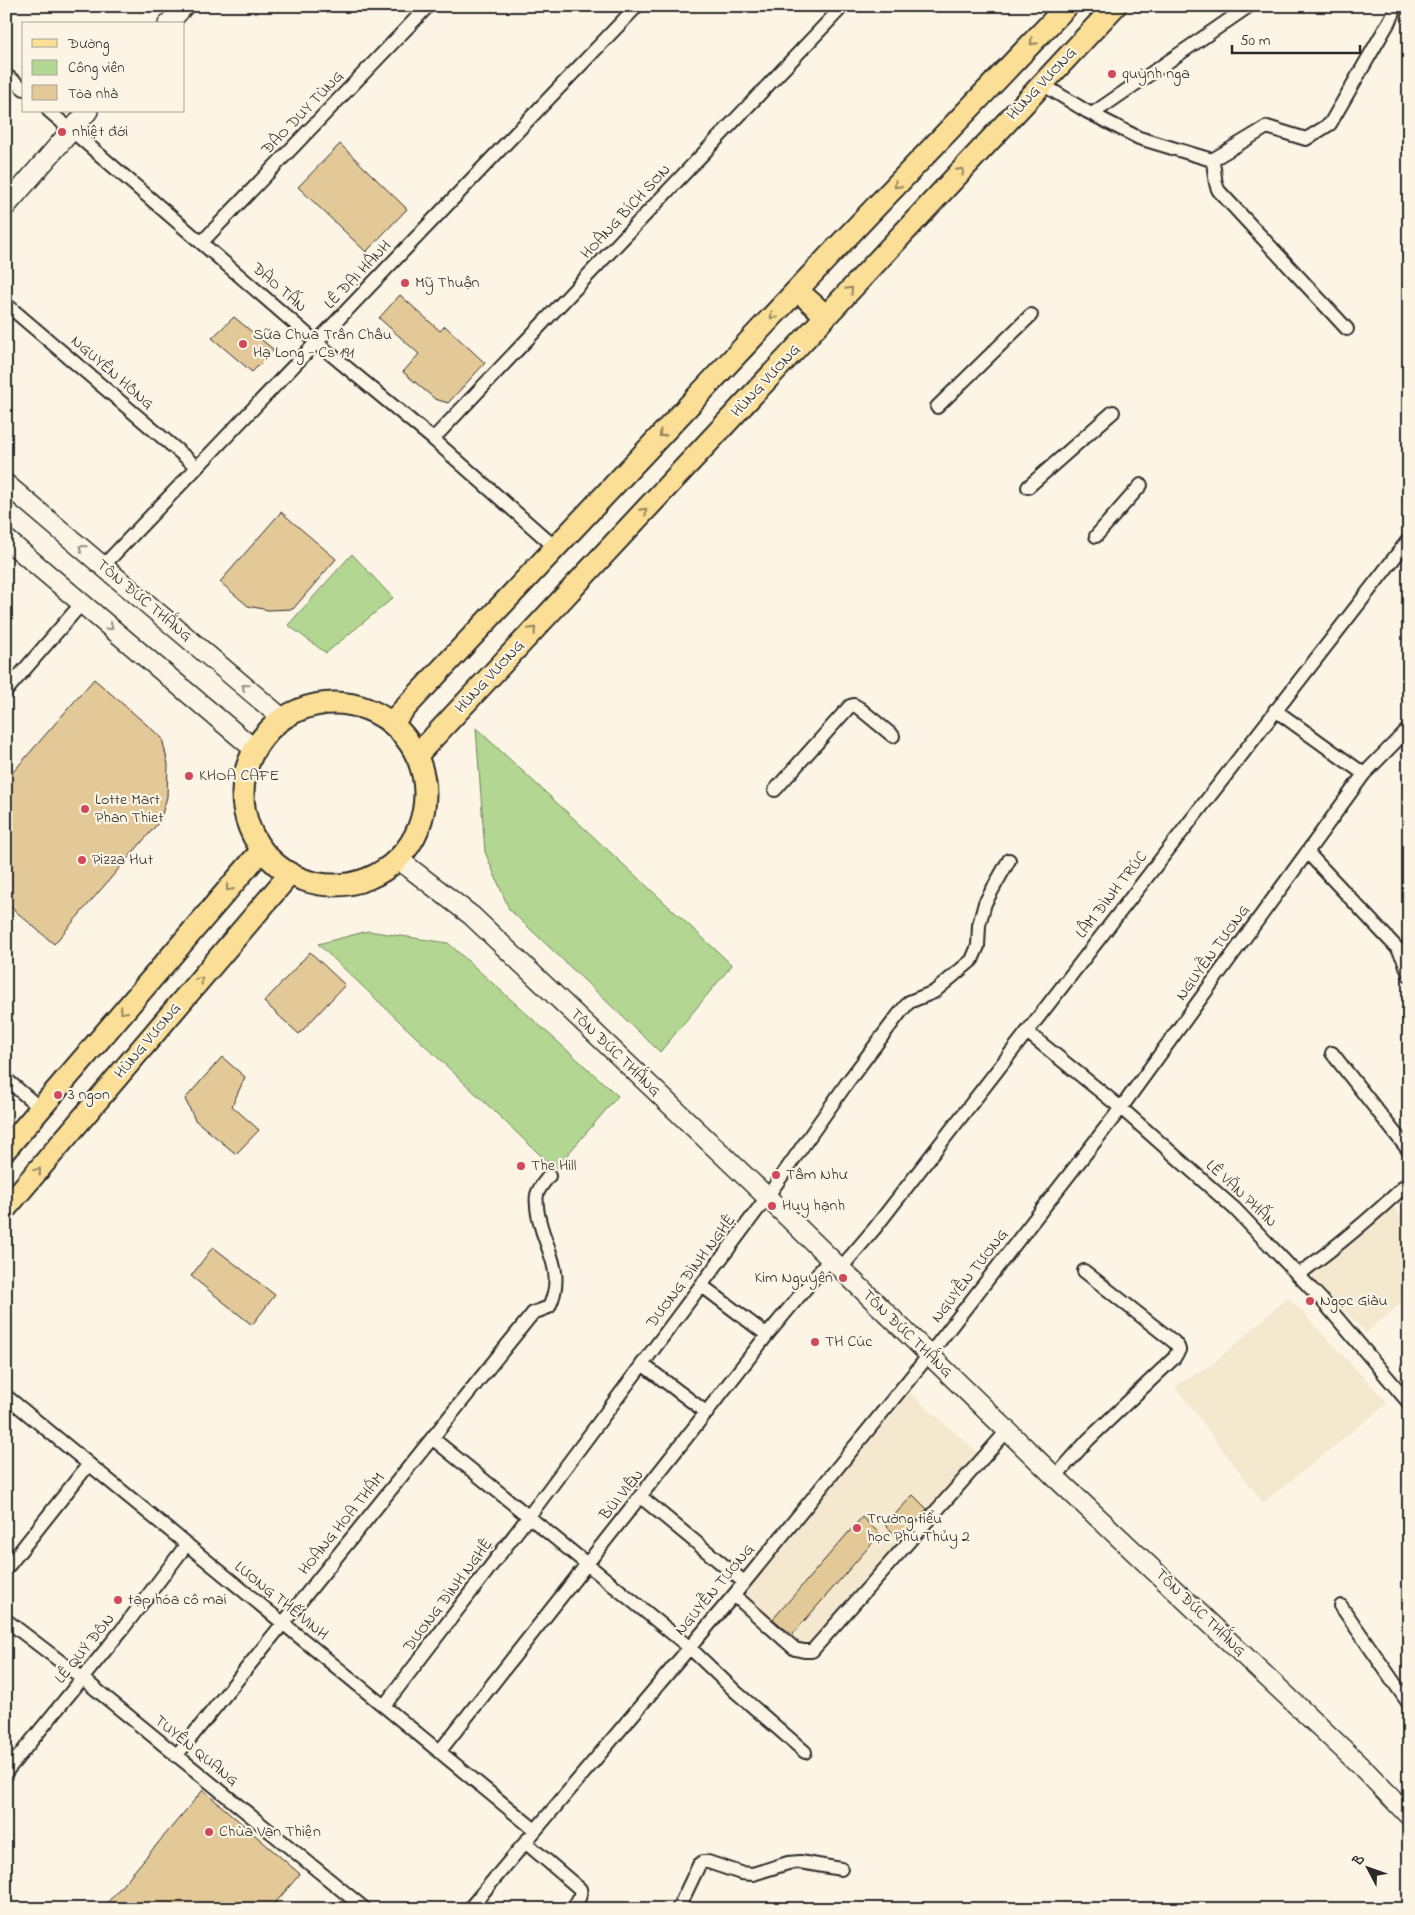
<svg xmlns="http://www.w3.org/2000/svg" width="1415" height="1915" viewBox="0 0 1415 1915" font-family="'Indie Flower',sans-serif">
<rect width="100%" height="100%" fill="#fcf5e5"/>
<filter id="ink" filterUnits="userSpaceOnUse"><feTurbulence type="fractalNoise" baseFrequency=".02" numOctaves="2"/><feDisplacementMap in="SourceGraphic" scale="10" xChannelSelector="R" yChannelSelector="G"/><feConvolveMatrix kernelMatrix="1 2 1 2 8 2 1 2 1" color-interpolation-filters="sRGB"/></filter>
<g filter="url(#ink)">
<!-- built -->
<path fill="#f4e8ce" d="M 1391,1204 L 1409,1227 L 1409,1297 L 1366,1333 L 1305,1271 Z
M 1288,1297 L 1388,1403 L 1263,1503 L 1175,1386 L 1214,1363 Z
M 910,1393 L 982,1456 L 801,1654 L 738,1601 Z"/>
<!-- green -->
<path fill="#b3d792" stroke="#6f815e" d="M 352,554 L 393,598 L 326,653 L 288,625 Z
M 476,728 L 732,965 L 660,1052 L 509,909 L 485,852 Z
M 368,931 L 448,943 L 618,1096 L 555,1169 L 318,944 Z"/>
<!-- building -->
<path fill="#e3c898" stroke="#2b2b2b" d="M 340,144 L 407,209 L 366,252 L 298,187 Z
M 400,295 L 440,331 L 445,326 L 485,363 L 448,403 L 435,399 L 403,372 L 419,354 L 379,318 Z
M 234,317 L 274,350 L 252,372 L 212,338 Z
M 281,512 L 336,559 L 293,609 L 268,610 L 248,606 L 220,582 Z
M 94,679 L 162,738 L 168,764 L 167,797 L 160,821 L 54,944 L 6,903 L 6,780 Z
M 310,952 L 345,985 L 299,1034 L 264,1002 Z
M 222,1057 L 245,1077 L 232,1106 L 259,1130 L 236,1154 L 195,1120 L 185,1099 Z
M 213,1247 L 275,1295 L 252,1325 L 191,1276 Z
M 913,1495 L 927,1509 L 900,1539 L 885,1525 Z
M 862,1517 L 880,1534 L 792,1635 L 773,1619 Z
M 203,1790 L 300,1874 L 270,1909 L 102,1909 Z"/>
<g fill="none" stroke-linecap="round" stroke-linejoin="round">
<defs>
<path id="street" d="M 6,75 L 24,89
M 1042,84 L 1086,111 L 1139,138 L 1212,160 C 1216,170 1213,182 1219,191 L 1347,329
M 49,111 L 316,342 L 433,439 L 556,548
M 1092,114 L 1249,6
M 1212,160 L 1267,127 L 1306,139 L 1330,124 L 1393,15
M 202,242 L 428,6
M 6,304 L 197,467
M 937,407 L 1031,315
M 433,439 L 843,6
M 1028,487 L 1113,412
M 1096,536 L 1141,485
M 103,566 L 637,6
M 6,691 L 82,603
M 1364,774 L 1409,728
M 775,790 L 850,706 L 854,705 L 859,708 L 893,736
M 1307,852 L 1398,949 L 1404,960 L 1409,975
M 1027,1032 L 1121,1108 L 1235,1209 L 1321,1299 L 1409,1403
M 1332,1053 L 1409,1151
M 6,1079 L 40,1108
M 840,1269 L 875,1228 L 1409,539
M 1299,1274 C 1338,1246 1374,1215 1409,1182
M 701,1285 L 767,1335
M 642,1364 L 707,1413
M 6,1396 L 535,1830
M 432,1438 L 689,1647 L 736,1692 L 805,1752
M 1055,1477 L 1088,1440 L 1174,1358 L 1179,1350 L 1178,1347 L 1174,1342 L 1084,1271
M 641,1497 L 744,1582
M 6,1569 L 89,1464
M 734,1595 L 795,1649 L 804,1651 L 812,1651 L 1007,1431
M 1341,1606 L 1409,1704
M 6,1620 L 82,1678 L 365,1909
M 384,1706 L 529,1516 L 767,1197 L 847,1083 L 899,1014 L 909,1002 L 934,992 L 972,960 L 978,946 L 979,925 L 985,903 L 1009,860
M 439,1752 L 767,1335 L 830,1259
M 176,1756 L 533,1313 L 549,1307 C 568,1268 540,1244 537,1207 C 537,1204 536,1198 537,1195 C 538,1189 545,1181 549,1176
M 6,1772 L 121,1631 L 187,1544
M 525,1842 L 580,1889 C 582,1897 576,1903 572,1909
M 469,1909 L 734,1595 L 929,1355 L 1121,1108 L 1364,774 L 1275,710
M 678,1909 L 699,1865 L 703,1862 L 708,1862 L 741,1873 L 753,1874 L 788,1863 L 800,1862 L 841,1869"/>
<path id="secondary" d="M 168,24 L 184,6
M 6,206 L 88,111
M 6,484 L 283,719
M 6,539 L 254,749
M 398,859 L 472,916 L 767,1197 L 1055,1477 L 1360,1765 L 1409,1816"/>
<path id="primary" d="M 797,290 L 826,316
M243 794a91 91 0 1 1 182 0a91 91 0 1 1-182 0Z
M 391,723 L 829,256 L 1067,6
M 417,755 L 1115,6
M 6,1149 L 261,851
M 6,1208 L 289,875"/>
</defs>
<!-- street casing -->
<use href="#street" stroke="#2b2b2b" stroke-width="16"/>
<!-- secondary casing -->
<use href="#secondary" stroke="#2b2b2b" stroke-width="22"/>
<!-- primary casing -->
<use href="#primary" stroke="#2b2b2b" stroke-width="25"/>
<!-- street -->
<use href="#street" stroke="#fcf5e5" stroke-width="12"/>
<!-- secondary -->
<use href="#secondary" stroke="#fcf5e5" stroke-width="19"/>
<!-- primary -->
<use href="#primary" stroke="#fbdf96" stroke-width="21"/>
</g>
<!-- one-way arrows -->
<defs><path id="oneway-chevron" d="M-2-3.5L2.5 0L-2 3.5" fill="none" stroke-width="1.6" stroke-linecap="round" stroke-linejoin="round" transform="scale(1.25)"/></defs>
<g stroke="#938560">
<use href="#oneway-chevron" transform="translate(1033 42) rotate(134)"/>
<use href="#oneway-chevron" transform="translate(961 171) rotate(-47)"/>
<use href="#oneway-chevron" transform="translate(897 185) rotate(134)"/>
<use href="#oneway-chevron" transform="translate(850 290) rotate(-47)"/>
<use href="#oneway-chevron" transform="translate(773 316) rotate(133)"/>
<use href="#oneway-chevron" transform="translate(662 434) rotate(133)"/>
<use href="#oneway-chevron" transform="translate(644 511) rotate(-47)"/>
<use href="#oneway-chevron" transform="translate(533 630) rotate(-47)"/>
<use href="#oneway-chevron" transform="translate(229 888) rotate(131)"/>
<use href="#oneway-chevron" transform="translate(200 980) rotate(-50)"/>
<use href="#oneway-chevron" transform="translate(123 1011) rotate(131)"/>
<use href="#oneway-chevron" transform="translate(38 1171) rotate(-50)"/>
</g>
<g stroke="#949088">
<use href="#oneway-chevron" transform="translate(82 548) rotate(-140)"/>
<use href="#oneway-chevron" transform="translate(110 627) rotate(40)"/>
<use href="#oneway-chevron" transform="translate(245 687) rotate(-140)"/>
</g>
</g>
<!-- markers -->
<g fill="#d1495b" stroke="#fcf5e5" stroke-width="2">
<circle cx="1112" cy="74" r="5"/>
<circle cx="62" cy="132" r="5"/>
<circle cx="405" cy="283" r="5"/>
<circle cx="243" cy="344" r="5"/>
<circle cx="189" cy="776" r="5"/>
<circle cx="85" cy="809" r="5"/>
<circle cx="82" cy="860" r="5"/>
<circle cx="58" cy="1095" r="5"/>
<circle cx="521" cy="1166" r="5"/>
<circle cx="776" cy="1175" r="5"/>
<circle cx="772" cy="1206" r="5"/>
<circle cx="843" cy="1278" r="5"/>
<circle cx="1310" cy="1301" r="5"/>
<circle cx="815" cy="1342" r="5"/>
<circle cx="857" cy="1528" r="5"/>
<circle cx="118" cy="1600" r="5"/>
<circle cx="209" cy="1832" r="5"/>
</g>
<g text-anchor="middle" dominant-baseline="central" stroke-width="4.5" stroke-linejoin="round" paint-order="stroke">
<!-- poi labels -->
<g font-size="16" fill="#2b2b2b" stroke="#fcf5e5" text-anchor="start">
<text x="1122" y="74">quỳnh nga</text>
<text x="72" y="132">nhiệt đới</text>
<text x="415" y="283">Mỹ Thuận</text>
<text x="253" y="335">Sữa Chua Trân Châu<tspan x="253" dy="18">Hạ Long - Cs 191</tspan></text>
<text x="199" y="776">KHOA CAFE</text>
<text x="95" y="800">Lotte Mart<tspan x="95" dy="18">Phan Thiet</tspan></text>
<text x="92" y="860">Pizza Hut</text>
<text x="68" y="1095">3 ngon</text>
<text x="531" y="1166">The Hill</text>
<text x="786" y="1175">Tâm Như</text>
<text x="782" y="1206">Huy hạnh</text>
<text x="833" y="1278" text-anchor="end">Kim Nguyên</text>
<text x="1320" y="1301">Ngọc Giàu</text>
<text x="825" y="1342">TH Cúc</text>
<text x="867" y="1519">Trường tiểu<tspan x="867" dy="18">học Phú Thủy 2</tspan></text>
<text x="128" y="1600">tạp hóa cô mai</text>
<text x="219" y="1832">Chùa Vạn Thiện</text>
</g>
<!-- street labels -->
<g font-size="16" fill="#2b2b2b" stroke="#fcf5e5">
<text transform="translate(1042 84) rotate(-47)">HÙNG VƯƠNG</text>
<text transform="translate(303 113) rotate(-46)">ĐÀO DUY TÙNG</text>
<text transform="translate(626 212) rotate(-47)">HOÀNG BÍCH SƠN</text>
<text transform="translate(358 275) rotate(-46)">LÊ ĐẠI HÀNH</text>
<text transform="translate(279 288) rotate(41)">ĐÀO TẤN</text>
<text transform="translate(112 373) rotate(41)">NGUYÊN HỒNG</text>
<text transform="translate(766 381) rotate(-47)">HÙNG VƯƠNG</text>
<text transform="translate(144 601) rotate(40)">TÔN ĐỨC THẮNG</text>
<text transform="translate(490 677) rotate(-47)">HÙNG VƯƠNG</text>
<text transform="translate(1112 895) rotate(-52)">LÂM ĐÌNH TRÚC</text>
<text transform="translate(1213 953) rotate(-54)">NGUYỄN TƯƠNG</text>
<text transform="translate(148 1041) rotate(-50)">HÙNG VƯƠNG</text>
<text transform="translate(615 1053) rotate(44)">TÔN ĐỨC THẮNG</text>
<text transform="translate(1241 1194) rotate(43)">LÊ VĂN PHẤN</text>
<text transform="translate(691 1272) rotate(-53)">DƯƠNG ĐÌNH NGHỆ</text>
<text transform="translate(970 1276) rotate(-52)">NGUYỄN TƯƠNG</text>
<text transform="translate(907 1334) rotate(44)">TÔN ĐỨC THẮNG</text>
<text transform="translate(622 1495) rotate(-51)">BÙI VIỆN</text>
<text transform="translate(342 1524) rotate(-51)">HOÀNG HOA THÁM</text>
<text transform="translate(715 1590) rotate(-50)">NGUYỄN TƯƠNG</text>
<text transform="translate(448 1596) rotate(-53)">DƯƠNG ĐÌNH NGHỆ</text>
<text transform="translate(281 1601) rotate(39)">LƯƠNG THẾ VINH</text>
<text transform="translate(1200 1613) rotate(44)">TÔN ĐỨC THẮNG</text>
<text transform="translate(85 1649) rotate(-51)">LÊ QUÝ ĐÔN</text>
<text transform="translate(196 1751) rotate(39)">TUYÊN QUANG</text>
</g>
</g>
<!-- margin -->
<rect width="1415" height="1915" fill="none" stroke="#fcf5e5" stroke-width="25"/>
<rect x="12" y="12" width="1390" height="1890" fill="none" stroke="#2b2b2b" stroke-width="2" filter="url(#ink)"/>
<!-- legend -->
<rect x="22" y="22" width="162" height="90" fill="#fcf5e5" stroke="#a8a49b"/>
<rect x="32" y="39" width="25" height="8" fill="#fbdf96" stroke="#a8a49b"/>
<text x="68" y="48" font-size="15" fill="#2b2b2b">Đường</text>
<rect x="32" y="60" width="25" height="15" fill="#b3d792" stroke="#a8a49b"/>
<text x="68" y="72" font-size="15" fill="#2b2b2b">Công viên</text>
<rect x="32" y="85" width="25" height="15" fill="#e3c898" stroke="#a8a49b"/>
<text x="68" y="98" font-size="15" fill="#2b2b2b">Tòa nhà</text>
<!-- north arrow -->
<g transform="translate(1368 1868) rotate(311)" stroke="#fcf5e5" stroke-width="4" paint-order="stroke">
<path d="M0-4L9 19L0 12L-9 19Z" fill="#2b2b2b"/>
<text y="-8" font-size="14" font-weight="bold" text-anchor="middle" fill="#2b2b2b">B</text>
</g>
<!-- scale -->
<path d="M1232 45v8h128v-8" fill="none" stroke="#2b2b2b" stroke-width="2.5"/>
<text x="1240" y="45" font-size="15" fill="#2b2b2b" stroke="#fcf5e5" stroke-width="4" paint-order="stroke">50 m</text>
</svg>
